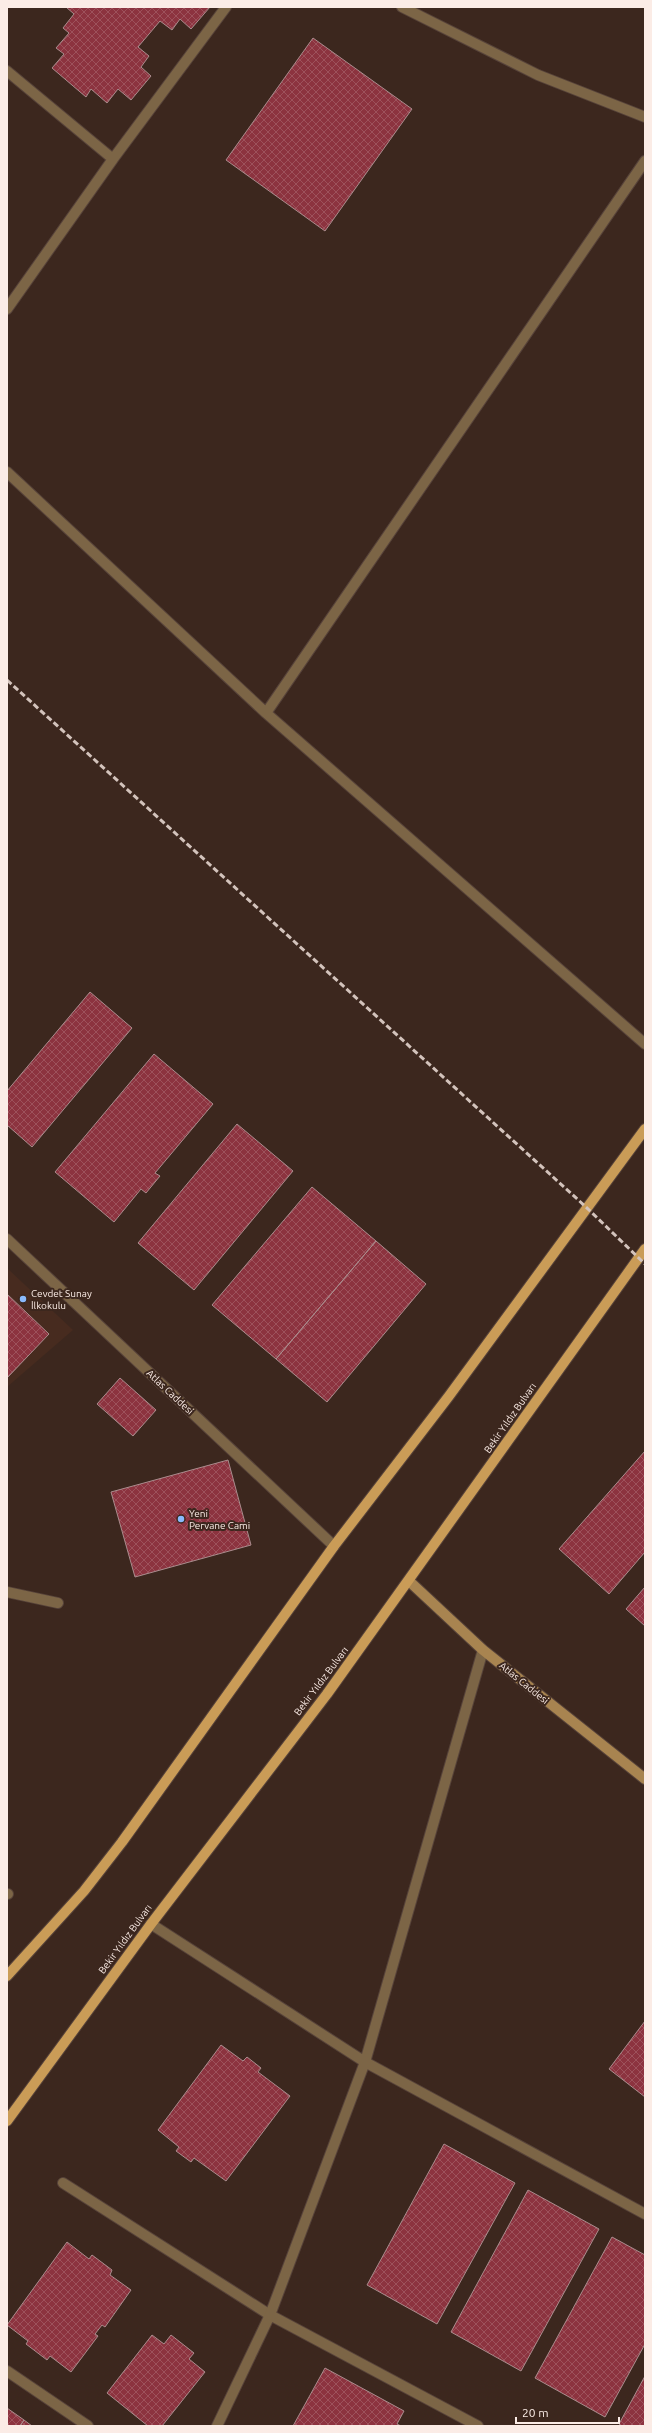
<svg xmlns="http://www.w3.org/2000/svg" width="652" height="2433" viewBox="0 0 652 2433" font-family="Ubuntu,sans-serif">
<defs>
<pattern id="building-cross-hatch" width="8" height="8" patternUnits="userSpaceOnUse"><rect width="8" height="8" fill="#8c333f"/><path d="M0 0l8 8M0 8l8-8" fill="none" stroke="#9d515b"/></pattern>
</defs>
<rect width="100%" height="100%" fill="#3c271e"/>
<!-- built -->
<path fill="#472b1f" d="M 7,1268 L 73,1330 L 7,1387 Z"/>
<!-- building -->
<path fill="url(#building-cross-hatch)" stroke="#aa8c8d" d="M 66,7 L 210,7 L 191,29 L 180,19 L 172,30 L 160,21 L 138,47 L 149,56 L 141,67 L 151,76 L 131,100 L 118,89 L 107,103 L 91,89 L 86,97 L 52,68 L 64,54 L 56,48 L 69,33 L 63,28 L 74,14 Z
M 313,38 L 412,109 L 325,231 L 226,160 Z
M 90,992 L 132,1028 L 32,1147 L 7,1125 L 7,1091 Z
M 154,1054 L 213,1104 L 155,1173 L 160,1176 L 146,1193 L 141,1189 L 114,1222 L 55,1172 Z
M 237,1124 L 293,1171 L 194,1290 L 138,1243 Z
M 312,1187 L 376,1241 L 276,1359 L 212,1305 Z
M 376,1241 L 426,1284 L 327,1402 L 276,1359 Z
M 7,1294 L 49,1334 L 7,1378 Z
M 120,1378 L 156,1410 L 133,1436 L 97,1404 Z
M 645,1451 L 645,1552 L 609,1594 L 559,1549 Z
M 228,1460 L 251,1545 L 135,1577 L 111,1492 Z
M 645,1587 L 645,1626 L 626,1609 Z
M 645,2021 L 645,2097 L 609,2069 Z
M 221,2045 L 243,2061 L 247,2057 L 261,2068 L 258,2072 L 290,2096 L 226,2181 L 194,2158 L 191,2162 L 176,2151 L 179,2147 L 158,2130 Z
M 444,2144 L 515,2183 L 437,2324 L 367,2285 Z
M 528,2190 L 599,2229 L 521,2371 L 451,2332 Z
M 612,2237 L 645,2255 L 645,2344 L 605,2417 L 535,2378 Z
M 67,2242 L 89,2259 L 92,2255 L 112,2270 L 110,2275 L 131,2290 L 105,2327 L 102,2325 L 95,2334 L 98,2336 L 71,2372 L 50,2356 L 47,2360 L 26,2344 L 28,2341 L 7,2325 Z
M 152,2335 L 164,2344 L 171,2335 L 194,2353 L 189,2359 L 205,2372 L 162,2426 L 148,2426 L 107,2393 Z
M 325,2368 L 404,2411 L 397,2424 L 401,2426 L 293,2426 Z
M 645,2376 L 645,2426 L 622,2426 L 619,2424 Z
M 7,2408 L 24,2420 L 20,2426 L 7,2426 Z
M 24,2420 L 32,2426 L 20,2426 Z"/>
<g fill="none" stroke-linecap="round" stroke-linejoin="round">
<defs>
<path id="lane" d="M 63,2183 L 270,2315"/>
<path id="street" d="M 402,7 L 538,75 L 645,117
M 7,71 L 113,159
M 7,309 L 113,159 L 226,7
M 7,472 L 266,713 L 645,1044
M 266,713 L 645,161
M 7,1239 L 334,1546
M 7,1592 L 58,1603
M 7,1894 L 8,1894
M 151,1924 L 365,2062 L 645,2214
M 270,2315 L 478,2426
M 7,2371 L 88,2426
M 217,2426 L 270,2315 L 365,2062 L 483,1650"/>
<path id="secondary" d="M 409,1581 L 483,1650 L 645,1779"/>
<path id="primary" d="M 7,1976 L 84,1891 L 122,1842 L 334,1546 L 449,1396 L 645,1129
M 7,2121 L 151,1924 L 327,1694 L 645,1249"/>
</defs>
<!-- lane casing -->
<use href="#lane" stroke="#57433a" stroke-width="12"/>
<!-- street casing -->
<use href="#street" stroke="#57433a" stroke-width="12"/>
<!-- secondary casing -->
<use href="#secondary" stroke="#57433a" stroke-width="12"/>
<!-- primary casing -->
<use href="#primary" stroke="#57433a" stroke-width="12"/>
<!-- lane -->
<use href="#lane" stroke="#7c6546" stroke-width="10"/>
<!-- street -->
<use href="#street" stroke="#7c6546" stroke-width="10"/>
<!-- secondary -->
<use href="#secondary" stroke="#a88450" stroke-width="10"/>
<!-- primary -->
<use href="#primary" stroke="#ca9c57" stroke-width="10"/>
<!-- rail -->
<path stroke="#d3c3bc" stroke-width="3" stroke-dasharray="6 3" stroke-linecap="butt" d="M 7,680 L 586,1207 L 645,1264"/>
</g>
<!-- markers -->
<g fill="#8abafc" stroke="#3c271e" stroke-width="1.5">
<circle cx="23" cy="1299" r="4"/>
<circle cx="181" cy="1519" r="4"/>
</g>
<g text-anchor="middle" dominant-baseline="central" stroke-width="4" stroke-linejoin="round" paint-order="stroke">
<!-- poi labels -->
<g font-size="10" fill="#fbece6" stroke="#3c271e" text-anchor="start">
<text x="31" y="1293">Cevdet Sunay<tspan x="31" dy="12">İlkokulu</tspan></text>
<text x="189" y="1513">Yeni<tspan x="189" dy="12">Pervane Cami</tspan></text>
</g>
<!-- street labels -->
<g font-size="10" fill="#fbece6" stroke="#3c271e">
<text transform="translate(170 1392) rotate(43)">Atlas Caddesi</text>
<text transform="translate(510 1418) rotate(-55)">Bekir Yıldız Bulvarı</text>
<text transform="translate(321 1681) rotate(-53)">Bekir Yıldız Bulvarı</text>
<text transform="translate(524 1683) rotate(39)">Atlas Caddesi</text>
<text transform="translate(125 1939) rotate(-54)">Bekir Yıldız Bulvarı</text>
</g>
</g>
<!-- border -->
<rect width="652" height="2433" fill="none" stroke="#fbece6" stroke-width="16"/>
<!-- scale -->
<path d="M516 2417v6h103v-6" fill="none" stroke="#fbece6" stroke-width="2"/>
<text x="522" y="2417" font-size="12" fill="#fbece6" stroke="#3c271e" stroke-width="3" paint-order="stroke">20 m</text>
</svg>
